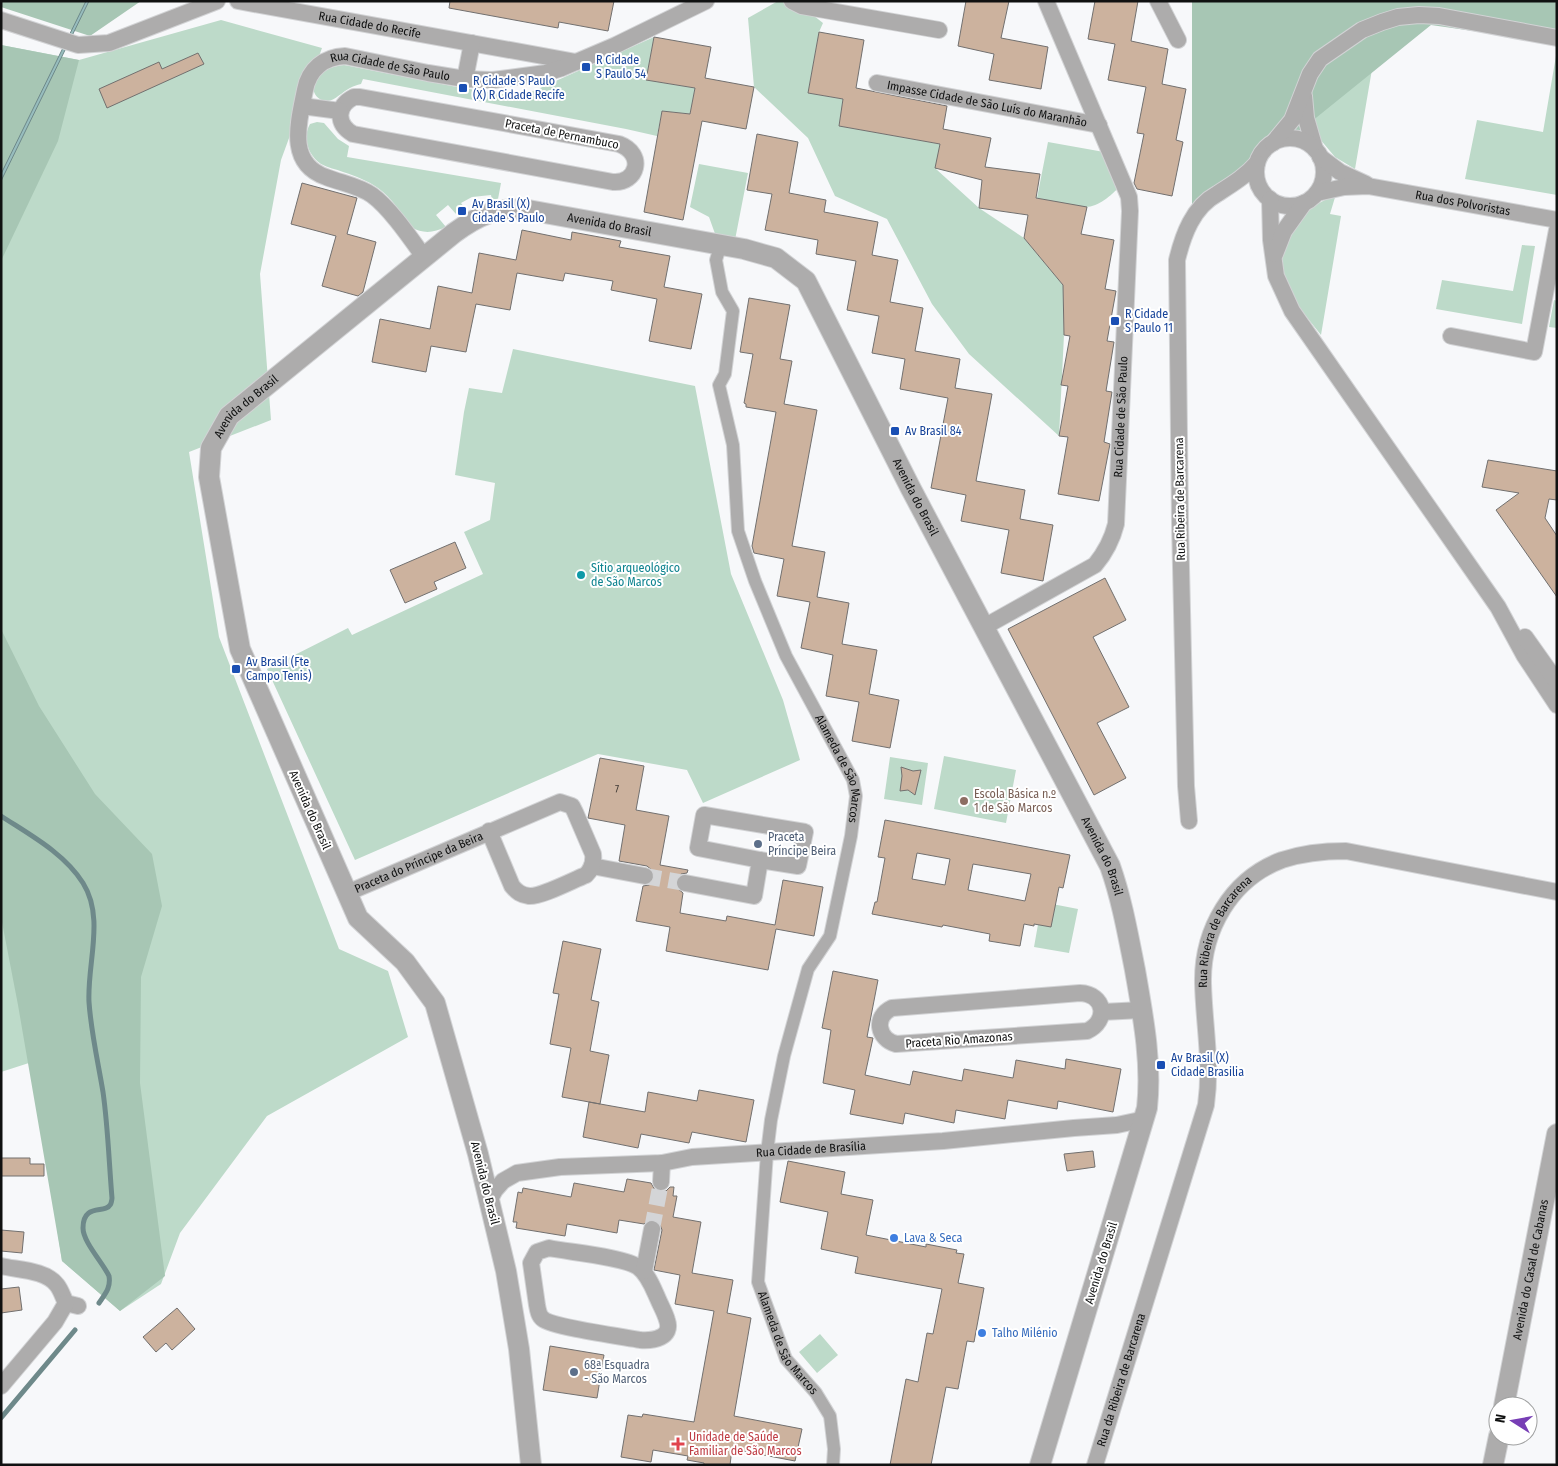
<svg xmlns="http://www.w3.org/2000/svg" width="1558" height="1466" viewBox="0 0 1558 1466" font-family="'Fira Sans Condensed',sans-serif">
<rect width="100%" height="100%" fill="#f7f8fa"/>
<!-- green -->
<path fill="#bddac9" d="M 778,1 L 795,1 L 823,23 L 819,32 L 808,93 L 843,99 L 839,126 L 940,144 L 936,169 L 979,208 L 1024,238 L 1063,285 L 1064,335 L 1059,436 L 969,354 L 932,304 L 887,219 L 835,196 L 808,138 L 754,87 L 748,18 Z
M 221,20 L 322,48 L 281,160 L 260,274 L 271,420 L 189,452 L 219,637 L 339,949 L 388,971 L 408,1037 L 267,1116 L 180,1233 L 161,1284 L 120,1311 L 62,1261 L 32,1062 L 1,1072 L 1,45 L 79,60 Z
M 654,37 L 646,80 L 695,88 L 690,114 L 662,111 L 657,136 L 626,129 L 363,79 L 361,84 C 357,85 353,86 350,88 C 343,91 334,102 326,101 C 314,100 310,87 316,77 C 322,69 335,66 344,65 L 457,87 L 520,97 Z
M 1377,40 L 1355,169 L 1335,157 L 1319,138 L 1312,107 Z
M 1557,50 L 1557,195 L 1465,179 L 1477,120 L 1543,132 Z
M 317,122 L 324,123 L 338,139 L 349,146 L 347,157 L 501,183 L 498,199 L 492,200 L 491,195 L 472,197 L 461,203 L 464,207 L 456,214 L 448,205 L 436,215 L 446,227 C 433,233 423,234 411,227 C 401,213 392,198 378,188 C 368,181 356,176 343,172 C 336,169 328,168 321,164 C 308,155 302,138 310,124 Z
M 1048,142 L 1104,152 L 1119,187 C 1112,195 1098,207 1086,207 C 1076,208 1049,200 1037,198 Z
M 699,164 L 748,173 L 734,245 L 718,242 L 709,217 L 690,207 Z
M 1336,194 L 1330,214 L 1341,216 L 1321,335 L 1290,296 L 1279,262 L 1287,238 L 1310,208 Z
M 1522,245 L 1535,246 L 1522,324 L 1436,309 L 1442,280 L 1513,291 Z
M 1554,300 L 1557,301 L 1557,328 L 1549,327 Z
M 513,349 L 695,386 L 731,574 L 783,700 L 800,760 L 703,803 L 687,770 L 598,754 L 355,860 L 267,669 L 348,628 L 352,635 L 483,574 L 464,532 L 490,520 L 495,483 L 455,475 L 464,412 L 469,388 L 502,393 Z
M 944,756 L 1016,770 L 1006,823 L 934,809 Z
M 890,757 L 928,763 L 922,805 L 884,799 Z
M 1042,902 L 1078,909 L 1069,953 L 1034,947 Z
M 820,1334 L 838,1355 L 817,1373 L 799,1352 Z"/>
<!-- forest -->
<path fill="#a7c6b4" d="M 1,1 L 141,1 L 90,36 L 1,7 Z
M 1192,1 L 1557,1 L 1557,43 L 1431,25 L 1192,218 Z
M 1,45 L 79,60 L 58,141 L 1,261 Z
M 1,629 L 39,706 L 95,794 L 152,854 L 162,906 L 141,977 L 140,1083 L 165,1276 L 120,1311 L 62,1261 L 18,1005 L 1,917 Z"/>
<!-- water -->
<path fill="#97bdbe" stroke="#6e898a" d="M 86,1 L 89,1 L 1,181 L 1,174 Z"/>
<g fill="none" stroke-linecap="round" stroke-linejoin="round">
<!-- stream -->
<path stroke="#6e898a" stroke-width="5" d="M 1,816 C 30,835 64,853 83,883 C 105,918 87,963 89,1002 C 91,1032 98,1062 103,1092 C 108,1127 109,1163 112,1198 C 112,1199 111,1205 110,1205 C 105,1214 83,1203 83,1228 C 83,1242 103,1263 109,1276 C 111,1288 105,1294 99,1303
M 1,1418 L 75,1330"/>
</g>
<!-- building -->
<path fill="#ccb29e" stroke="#72706f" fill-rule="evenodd" d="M 450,1 L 614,1 L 608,31 L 559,22 L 558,28 L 449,8 Z
M 966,1 L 1009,1 L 1001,38 L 1048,47 L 1041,89 L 989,80 L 994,54 L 958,46 Z
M 1095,1 L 1138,1 L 1131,41 L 1168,49 L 1162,84 L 1186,89 L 1176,140 L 1183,142 L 1172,196 L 1137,189 L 1134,183 L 1144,134 L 1137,133 L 1146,87 L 1108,80 L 1115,44 L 1088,39 Z
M 819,32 L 864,40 L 856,88 L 947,106 L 943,129 L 991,138 L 985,167 L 1040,174 L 1036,198 L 1087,207 L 1081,234 L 1114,240 L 1105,289 L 1116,291 L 1107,341 L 1114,342 L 1106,391 L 1112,392 L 1104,442 L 1110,444 L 1099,501 L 1058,494 L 1068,437 L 1059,436 L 1068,386 L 1061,385 L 1070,336 L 1064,335 L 1063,285 L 1024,238 L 1028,215 L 979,208 L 982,180 L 935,168 L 940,144 L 839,126 L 843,99 L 808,93 Z
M 654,37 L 711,47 L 705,78 L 754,87 L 746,129 L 702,121 L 683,220 L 644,212 L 662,111 L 690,114 L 695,88 L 646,80 Z
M 198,53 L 204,64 L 107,108 L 99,89 L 159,62 L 162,69 Z
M 757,134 L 798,142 L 789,193 L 826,200 L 824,212 L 878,222 L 872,255 L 898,260 L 890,302 L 923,308 L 915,351 L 960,359 L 955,388 L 992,394 L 976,481 L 1025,490 L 1020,519 L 1053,525 L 1043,581 L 1001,573 L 1009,530 L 961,521 L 966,495 L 931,488 L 948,398 L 900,389 L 905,359 L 872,353 L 879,316 L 847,310 L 856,261 L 816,254 L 818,240 L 765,230 L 772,194 L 747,190 Z
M 302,183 L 357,198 L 347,234 L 376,242 L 363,292 L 358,296 L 322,286 L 336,236 L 291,224 Z
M 522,230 L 571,240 L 572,232 L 621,241 L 619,247 L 670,256 L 664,287 L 702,294 L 691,349 L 649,341 L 657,299 L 611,290 L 613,281 L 565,273 L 563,281 L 517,273 L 510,310 L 476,304 L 466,352 L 431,346 L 426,372 L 372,362 L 380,319 L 430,329 L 438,286 L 472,293 L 479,253 L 516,260 Z
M 749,298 L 790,305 L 780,359 L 792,361 L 784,404 L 817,410 L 792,546 L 825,552 L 817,597 L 849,603 L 842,644 L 877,650 L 869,694 L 899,700 L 890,748 L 852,741 L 859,702 L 826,696 L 833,655 L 801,648 L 810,602 L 777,596 L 784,559 L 754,553 L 752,546 L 776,412 L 746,407 L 746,404 L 744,403 L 753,354 L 740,352 Z
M 1488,460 L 1557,471 L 1557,500 L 1549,499 L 1545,518 L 1557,536 L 1557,597 L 1496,510 L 1519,493 L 1482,487 Z
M 455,542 L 466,568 L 434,582 L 437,589 L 405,603 L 390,570 Z
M 1105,578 L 1126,620 L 1093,637 L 1129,707 L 1097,723 L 1126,778 L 1094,795 L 1008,629 Z
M 600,758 L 644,766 L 636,810 L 669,816 L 660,865 L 688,870 L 687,873 L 681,874 L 675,881 L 676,887 L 683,893 L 680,913 L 726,921 L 727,916 L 775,925 L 783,880 L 823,887 L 814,936 L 776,929 L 768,970 L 666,951 L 670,927 L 636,921 L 643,886 L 649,885 L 653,882 L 655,877 L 654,872 L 647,866 L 619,861 L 625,825 L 588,818 Z
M 901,767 L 913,771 L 921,770 L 915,795 L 908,790 L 900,791 L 902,776 Z
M 885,820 L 1070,855 L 1063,888 L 1059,887 L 1051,927 L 1034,924 L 1034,926 L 1024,924 L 1020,946 L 989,941 L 990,934 L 943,925 L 942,927 L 872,914 L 875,902 L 877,902 L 885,858 L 878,857 ZM 917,853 L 950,859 L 945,885 L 912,879 ZM 973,864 L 1031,874 L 1025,901 L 968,890 Z
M 563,941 L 601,949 L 591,1000 L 599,1002 L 590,1051 L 609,1055 L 600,1104 L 562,1097 L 571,1048 L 550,1044 L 559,994 L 553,993 Z
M 833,971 L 878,980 L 867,1037 L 873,1038 L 865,1075 L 910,1085 L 913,1071 L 962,1081 L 964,1069 L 1013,1078 L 1016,1060 L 1065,1069 L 1066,1059 L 1121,1069 L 1113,1112 L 1058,1101 L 1057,1109 L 1008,1100 L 1005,1119 L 956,1110 L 954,1123 L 905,1113 L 903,1124 L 850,1114 L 855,1090 L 823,1083 L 831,1030 L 822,1028 Z
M 699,1090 L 754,1100 L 746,1142 L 692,1132 L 689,1143 L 641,1134 L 638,1148 L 583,1137 L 589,1102 L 645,1112 L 648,1092 L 697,1101 Z
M 1093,1151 L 1095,1167 L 1067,1171 L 1064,1154 Z
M 1,1158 L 30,1158 L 30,1164 L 44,1164 L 44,1176 L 1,1176 Z
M 788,1161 L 845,1172 L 841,1194 L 873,1200 L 866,1235 L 926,1247 L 926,1244 L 957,1250 L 956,1253 L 964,1254 L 958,1283 L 984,1288 L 974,1342 L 967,1341 L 958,1389 L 946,1387 L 931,1465 L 890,1465 L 906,1379 L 918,1382 L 927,1333 L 933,1334 L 942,1289 L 855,1273 L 858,1257 L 821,1249 L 828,1212 L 780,1202 Z
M 627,1179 L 651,1183 L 655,1190 L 660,1192 L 666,1191 L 670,1187 L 674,1187 L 673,1196 L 677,1196 L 673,1217 L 701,1222 L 692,1273 L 733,1280 L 727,1313 L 751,1318 L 734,1416 L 802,1429 L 795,1461 L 732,1449 L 730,1465 L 704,1465 L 704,1463 L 687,1460 L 688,1456 L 653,1450 L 651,1462 L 621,1457 L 628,1415 L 642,1417 L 643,1414 L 694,1422 L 714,1311 L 675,1304 L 680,1275 L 654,1270 L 662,1230 L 659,1222 L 654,1219 L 648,1220 L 644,1224 L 619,1220 L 617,1233 L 567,1224 L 565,1236 L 516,1228 L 517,1222 L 513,1222 L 518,1192 L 522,1193 L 523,1188 L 571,1197 L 574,1183 L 624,1192 Z
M 1,1230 L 24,1232 L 22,1253 L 1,1251 Z
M 19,1287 L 22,1310 L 1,1313 L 1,1289 Z
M 177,1308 L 195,1329 L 172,1350 L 166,1343 L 156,1352 L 143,1337 Z
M 550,1346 L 604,1355 L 597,1398 L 543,1390 Z"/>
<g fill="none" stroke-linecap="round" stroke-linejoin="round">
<!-- minor-tunnel -->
<path stroke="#d4d5d7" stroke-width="16" stroke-dasharray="16 8" stroke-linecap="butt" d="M 645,876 L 685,883
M 652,1229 L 661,1182"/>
<defs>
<g id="pedestrian">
<path id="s1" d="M 721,244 L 716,260 L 722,292 L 733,311 L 725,374 L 719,385 L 733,445 L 738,531 L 755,581 L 786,656 L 853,780 L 856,796 L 851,836 L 830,936 L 808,969 L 784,1056 L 771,1120 L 767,1153 L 758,1282 L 786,1359 L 816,1393 L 830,1416 L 834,1449 L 833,1465"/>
</g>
<g id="minor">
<path id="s2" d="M 238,1 L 576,62"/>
<path d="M 792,1 L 802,6 L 939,30"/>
<path d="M 1158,1 L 1178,40"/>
<path d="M 1,20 L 78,45 L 109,43 L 217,1"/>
<path d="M 465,79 L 472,43"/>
<path id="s3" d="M 877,83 L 1099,125"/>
<path d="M 1304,96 L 1306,118 L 1315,149"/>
<path d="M 354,97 L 360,97 L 619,144 C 646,154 637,184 613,182 L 353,134 C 336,124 336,106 354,97 Z"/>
<path d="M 302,106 L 340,111"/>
<circle cx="1290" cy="172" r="34"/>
<path d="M 1273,143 L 1292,120 L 1310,74 L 1320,59 L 1362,30 L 1382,22 L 1398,17 L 1419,15 L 1439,16 L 1557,38"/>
<path d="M 1320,157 L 1340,172 L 1366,184"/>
<path id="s4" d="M 1317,193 L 1344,187 L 1368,186 L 1557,220"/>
<path d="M 1270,199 L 1271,240 L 1276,276 L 1292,311 L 1498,607 L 1524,655 L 1557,705"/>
<path d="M 1275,254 L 1284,231 L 1304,203"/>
<path id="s5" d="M 424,257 C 411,239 390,208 372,195 C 359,186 341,183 326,177 C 286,163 299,121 305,90 C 309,69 324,57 345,56 L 428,73 L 465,79 L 493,80 L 546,73 L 562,68 L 616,45 L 706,1"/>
<path d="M 1451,336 L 1534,352 L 1557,230"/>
<path id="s6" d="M 984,627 L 1095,565 C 1105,553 1112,540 1116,524 L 1130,211 L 1129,197 L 1046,1"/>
<path d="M 1525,637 L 1557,682"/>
<path d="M 1189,821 L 1186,786 L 1180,523 L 1177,260 C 1183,235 1193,207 1217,194 C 1231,185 1246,176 1257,163"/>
<path d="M 592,866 L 645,876"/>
<path d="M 685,883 L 754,896 L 760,860 L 798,866 L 805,832 L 704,815 L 698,848 L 760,860"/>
<path id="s7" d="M 347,893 L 560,802 L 572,806 L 575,812 L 593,854 C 594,862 592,869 586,875 C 573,880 541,897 529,896 C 521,895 517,892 512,886 L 489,831"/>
<path d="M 1080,993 C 1105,994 1109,1021 1087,1031 L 896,1044 C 878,1039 873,1017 892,1008 Z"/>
<path d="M 1102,1012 L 1142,1010"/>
<path d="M 661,1182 L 662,1163"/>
<path id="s8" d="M 489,1201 L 495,1190 L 503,1181 L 517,1173 L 560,1167 L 662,1163 L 692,1157 L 943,1141 L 1074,1128 L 1117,1125 L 1145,1119"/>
<path d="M 549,1248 C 568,1252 625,1257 638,1267 C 648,1274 653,1288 658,1299 C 661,1306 665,1313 667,1320 C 673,1338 653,1341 640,1340 C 624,1337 552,1327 543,1319 C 539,1316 538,1311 537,1305 L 531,1263 L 537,1252 Z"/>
<path d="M 1,1266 C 18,1270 46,1270 57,1285 C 61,1290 63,1297 66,1303 L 78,1306"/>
<path d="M 644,1271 L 652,1229"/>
<path d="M 1,1386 L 55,1322 L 66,1303"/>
<path id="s9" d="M 1095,1465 L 1206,1105 C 1212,1061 1204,1026 1203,983 C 1202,930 1231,879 1282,860 C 1303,853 1324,851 1346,851 L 1557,892"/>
</g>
<g id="tertiary">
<path id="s10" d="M 1504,1406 L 1557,1134"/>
<path id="s11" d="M 531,1465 L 519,1349 L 506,1271 L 478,1154 L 435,1003 L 405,962 L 358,918 L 240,649 L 209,477 L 211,448 L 229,416 L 454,233 C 479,215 496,207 528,210 L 744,249 L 776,258 L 806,281 L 910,487 L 1110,866 C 1122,900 1128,935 1135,970 C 1143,1016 1152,1062 1147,1108 L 1040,1465"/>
<path d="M 1493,1465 L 1499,1436"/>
</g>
</defs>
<!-- pedestrian casing -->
<use href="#pedestrian" stroke="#d2d3d5" stroke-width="14"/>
<!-- minor casing -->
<use href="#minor" stroke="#d2d3d5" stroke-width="18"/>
<!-- tertiary casing -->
<use href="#tertiary" stroke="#d2d3d5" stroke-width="22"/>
<!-- pedestrian -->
<use href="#pedestrian" stroke="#adacac" stroke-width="12"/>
<!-- minor -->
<use href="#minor" stroke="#adacac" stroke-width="16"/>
<!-- tertiary -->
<use href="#tertiary" stroke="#adacac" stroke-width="20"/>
</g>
<!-- markers -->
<g fill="#1a4fb4" stroke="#fff" stroke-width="2">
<rect x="581" y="62" width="10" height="10" rx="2.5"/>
<rect x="458" y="83" width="10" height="10" rx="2.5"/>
<rect x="457" y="206" width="10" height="10" rx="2.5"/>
<rect x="1110" y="316" width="10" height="10" rx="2.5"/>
<rect x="890" y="426" width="10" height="10" rx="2.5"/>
<rect x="231" y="664" width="10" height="10" rx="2.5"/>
<rect x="1156" y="1060" width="10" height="10" rx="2.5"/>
</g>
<circle fill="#0f9aa8" stroke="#fff" stroke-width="2" cx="581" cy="575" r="5"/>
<circle fill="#8d6e63" stroke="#fff" stroke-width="2" cx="964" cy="801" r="5"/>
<g fill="#5c6f8a" stroke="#fff" stroke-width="2">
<circle cx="758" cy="844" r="5"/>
<circle cx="574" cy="1372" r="5"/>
</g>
<g fill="#3f7fe0" stroke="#fff" stroke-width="2">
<circle cx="894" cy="1238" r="5"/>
<circle cx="982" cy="1333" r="5"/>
</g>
<path fill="#e0444e" stroke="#fff" stroke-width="2" d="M675.5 1436.5h5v5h5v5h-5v5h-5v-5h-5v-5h5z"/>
<g text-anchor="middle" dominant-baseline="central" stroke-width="4" stroke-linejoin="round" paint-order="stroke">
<!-- number labels -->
<g font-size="10" fill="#3f3934">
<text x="617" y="790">7</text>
</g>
<!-- street labels -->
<g font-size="12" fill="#101111" stroke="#fff">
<text stroke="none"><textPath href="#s2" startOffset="134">Rua Cidade do Recife</textPath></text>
<text stroke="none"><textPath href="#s5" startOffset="334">Rua Cidade de São Paulo</textPath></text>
<text stroke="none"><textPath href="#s3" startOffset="112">Impasse Cidade de São Luís do Maranhão</textPath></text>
<text transform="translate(562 134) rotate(11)">Praceta de Pernambuco</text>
<text stroke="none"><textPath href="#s4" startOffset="148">Rua dos Polvoristas</textPath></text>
<text stroke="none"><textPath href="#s11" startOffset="1575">Avenida do Brasil</textPath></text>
<text stroke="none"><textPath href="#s11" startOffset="1141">Avenida do Brasil</textPath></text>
<text stroke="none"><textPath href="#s6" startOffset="281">Rua Cidade de São Paulo</textPath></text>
<text stroke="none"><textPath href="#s11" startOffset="2025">Avenida do Brasil</textPath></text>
<text transform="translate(1180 499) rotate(-91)">Rua Ribeira de Barcarena</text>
<text stroke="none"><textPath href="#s1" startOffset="555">Alameda de São Marcos</textPath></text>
<text transform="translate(310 810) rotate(66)">Avenida do Brasil</text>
<text stroke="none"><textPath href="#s11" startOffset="2430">Avenida do Brasil</textPath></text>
<text stroke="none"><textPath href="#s7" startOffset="78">Praceta do Príncipe da Beira</textPath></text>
<text stroke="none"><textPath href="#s9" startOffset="556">Rua Ribeira de Barcarena</textPath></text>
<text transform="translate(959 1040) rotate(-4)">Praceta Rio Amazonas</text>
<text stroke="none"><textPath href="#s8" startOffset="336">Rua Cidade de Brasília</textPath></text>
<text transform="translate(485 1183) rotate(76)">Avenida do Brasil</text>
<text transform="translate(1101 1263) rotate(-73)">Avenida do Brasil</text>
<text stroke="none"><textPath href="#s10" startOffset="139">Avenida do Casal de Cabanas</textPath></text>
<text stroke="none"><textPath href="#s1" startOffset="1155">Alameda de São Marcos</textPath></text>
<text stroke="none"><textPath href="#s9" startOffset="89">Rua da Ribeira de Barcarena</textPath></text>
</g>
<!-- transit labels -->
<g font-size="12" fill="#164399" stroke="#fff" text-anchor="start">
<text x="596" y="60">R Cidade<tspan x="596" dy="14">S Paulo 54</tspan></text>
<text x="473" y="81">R Cidade S Paulo<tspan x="473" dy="14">(X) R Cidade Recife</tspan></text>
<text x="472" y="204">Av Brasil (X)<tspan x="472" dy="14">Cidade S Paulo</tspan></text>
<text x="1125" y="314">R Cidade<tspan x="1125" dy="14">S Paulo 11</tspan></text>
<text x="905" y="431">Av Brasil 84</text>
<text x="246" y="662">Av Brasil (Fte<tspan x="246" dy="14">Campo Tenis)</tspan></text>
<text x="1171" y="1058">Av Brasil (X)<tspan x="1171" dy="14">Cidade Brasilia</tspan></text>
</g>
<!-- culture labels -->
<g font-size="12" fill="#0d838f" stroke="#fff" text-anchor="start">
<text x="591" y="568">Sítio arqueológico<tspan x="591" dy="14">de São Marcos</tspan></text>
</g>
<!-- education labels -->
<g font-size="12" fill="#785e54" stroke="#fff" text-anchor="start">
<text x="974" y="794">Escola Básica n.º<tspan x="974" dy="14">1 de São Marcos</tspan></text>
</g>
<!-- service labels -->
<g font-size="12" fill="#4e5e75" stroke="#fff" text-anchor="start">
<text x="768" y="837">Praceta<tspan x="768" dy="14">Príncipe Beira</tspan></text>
<text x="584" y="1365">68ª Esquadra<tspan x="584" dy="14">- São Marcos</tspan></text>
</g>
<!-- shop labels -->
<g font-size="12" fill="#366cbe" stroke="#fff" text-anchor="start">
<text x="904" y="1238">Lava &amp; Seca</text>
<text x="992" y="1333">Talho Milénio</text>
</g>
<!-- health labels -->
<g font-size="12" fill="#be3a42" stroke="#fff" text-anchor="start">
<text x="689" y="1437">Unidade de Saúde<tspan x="689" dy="14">Familiar de São Marcos</tspan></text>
</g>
</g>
<!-- border -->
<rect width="1558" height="1466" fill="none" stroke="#101111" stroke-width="5"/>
<!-- north arrow -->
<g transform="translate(1513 1421) rotate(281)"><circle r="24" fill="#ffffff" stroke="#9fa0a0"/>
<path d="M0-4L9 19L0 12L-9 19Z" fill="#773eb5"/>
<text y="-8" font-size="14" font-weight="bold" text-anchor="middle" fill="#101111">N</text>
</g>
</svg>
